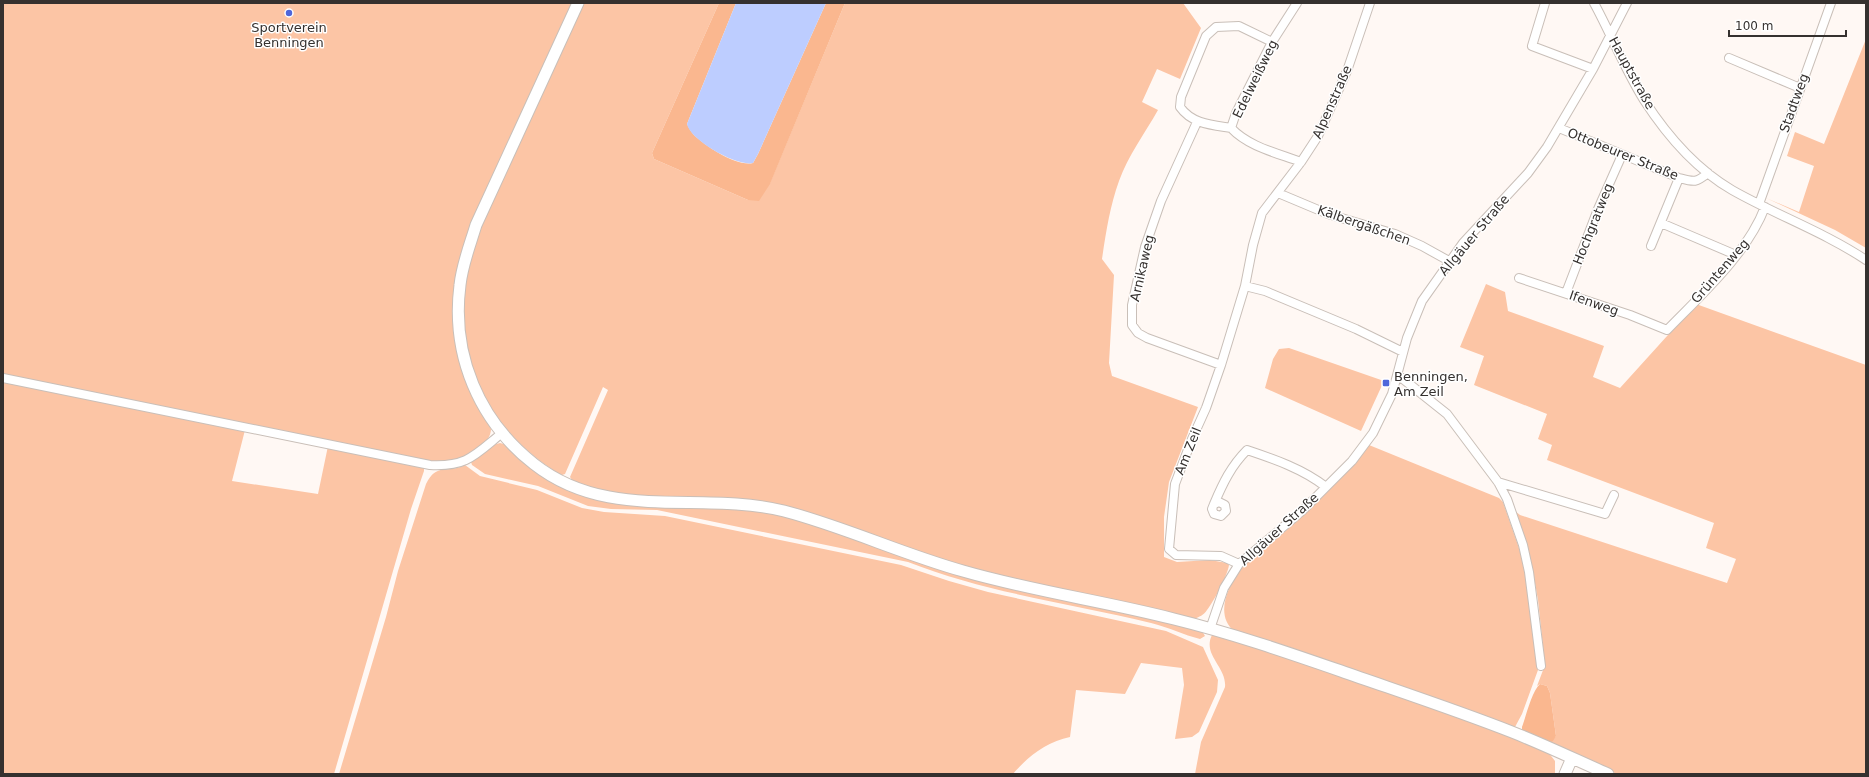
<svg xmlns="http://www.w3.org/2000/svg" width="1869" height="777" viewBox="0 0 1869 777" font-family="'DejaVu Sans',sans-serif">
<rect width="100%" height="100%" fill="#fff8f4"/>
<!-- green -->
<path fill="#fcc5a5" d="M 3,3 L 574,3 L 482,202 L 454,323 L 455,342 L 463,372 L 491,429 C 491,443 471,456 458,460 C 449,463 439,462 429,461 L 3,374 Z
M 583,3 L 719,3 L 652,153 L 654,159 L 748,200 L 770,183 L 845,3 L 1183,3 L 1201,28 L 1180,79 L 1157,69 L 1142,102 L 1158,110 C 1145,133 1128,156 1119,181 C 1110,206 1106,232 1102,259 L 1114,275 L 1109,363 L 1112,376 L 1198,407 L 1169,482 L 1164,517 L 1164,557 L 1177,562 L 1210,560 L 1227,563 L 1229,565 C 1227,577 1214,601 1207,610 C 1204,615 1199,617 1194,619 L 977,571 L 806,513 L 643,497 L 594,489 L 572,480 L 570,477 L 608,390 L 603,387 L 565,474 L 562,475 L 556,472 C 491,430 455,365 464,287 C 468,260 478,234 488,209 Z
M 1866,39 L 1866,248 L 1835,230 L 1766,198 L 1799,212 L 1814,166 L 1787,156 L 1795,132 L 1824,144 Z
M 1486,284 L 1505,292 L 1508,311 L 1604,346 L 1593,377 L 1620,388 L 1696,304 L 1866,365 L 1866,774 L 1617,774 L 1549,743 L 1556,736 L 1550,693 L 1547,686 L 1540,684 L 1537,686 L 1545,665 L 1538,600 L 1533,572 L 1515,511 L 1520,515 L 1727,583 L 1736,559 L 1706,548 L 1714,523 L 1547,460 L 1552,445 L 1538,439 L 1547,414 L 1474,385 L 1484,356 L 1460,347 Z
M 1289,348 L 1384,381 L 1361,431 L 1265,388 L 1273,359 L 1279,349 Z
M 3,381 L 245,430 L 232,481 L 318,494 L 328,446 L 424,466 L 424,471 L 411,509 L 334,774 L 3,774 Z
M 500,443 L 507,445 L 571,489 L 692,506 L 771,512 L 1101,606 L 1202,631 L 1205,636 L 1200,639 C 1184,635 1168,627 1151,623 C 1070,603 986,593 908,562 L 657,510 L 611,509 L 588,506 L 538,486 L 485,474 L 472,465 L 471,462 C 479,454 489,446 500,443 Z
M 1369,445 L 1499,498 L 1503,502 L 1519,548 L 1524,567 L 1538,670 L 1522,714 L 1515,727 L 1235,632 C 1214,615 1228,587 1240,569 L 1289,528 L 1332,487 Z
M 465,465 L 480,476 L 537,490 L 582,508 L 604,512 L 665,516 L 901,565 L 949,581 L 988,592 L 1166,631 L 1203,647 L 1218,680 L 1217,692 L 1199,732 L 1192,737 L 1175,739 L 1184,685 L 1182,668 L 1141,663 L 1125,694 L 1076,690 L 1070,737 C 1047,742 1028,756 1013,774 L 339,774 L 386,617 L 398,571 L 426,484 C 437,462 447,474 465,465 Z
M 1212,635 L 1217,635 L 1298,661 L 1508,735 L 1548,752 L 1555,761 L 1555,774 L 1195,774 L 1201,742 L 1225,687 C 1227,667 1202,655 1212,635 Z"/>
<!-- forest -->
<path fill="#fab78f" d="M 719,3 L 736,3 L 687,124 C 689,128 691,132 694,135 C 705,146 737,167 753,163 L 758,154 L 826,3 L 845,3 L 770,184 L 759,201 L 748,200 L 654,159 L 652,153 Z
M 1540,684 L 1547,686 L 1550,693 L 1556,736 L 1553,741 L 1549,743 L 1522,730 L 1522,727 C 1526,716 1532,691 1540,684 Z"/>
<!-- water -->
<path fill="#bdcdff" d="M 736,3 L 826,3 L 758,154 L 753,163 C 737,167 690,140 687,124 Z"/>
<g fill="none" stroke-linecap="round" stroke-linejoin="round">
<defs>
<path id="street" d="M 1297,3 L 1272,42 L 1236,113 L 1231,128 C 1249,147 1277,153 1301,162
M 1545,3 L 1532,46 L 1593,69
M 1594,3 C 1611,34 1625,70 1644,100 C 1666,134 1696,169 1732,190 C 1776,215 1824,232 1866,260
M 1729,58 L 1800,88
M 1197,122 L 1161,201 L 1145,247 L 1132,305 L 1132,325 L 1138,333 L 1147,338 L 1221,365
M 1231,128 C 1212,125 1192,124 1180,107 L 1181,97 L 1206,36 L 1216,27 L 1239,26 L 1272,42
M 1559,128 L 1679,178 C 1694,182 1696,183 1708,173
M 1278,193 L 1328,214 L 1395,234 L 1422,246 L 1449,261
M 1759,204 L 1831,3
M 1661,223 L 1736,255
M 1651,246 L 1679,178
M 1519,278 L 1630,315 L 1667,330 C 1702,294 1747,254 1765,207
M 1245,286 L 1265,291 L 1356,329 L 1403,352
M 1566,293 L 1598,209 L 1622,155
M 1398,375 L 1447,414 L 1498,482 L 1507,499 L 1523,545 L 1529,572 L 1541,666
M 3,378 L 430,465 C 467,467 475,455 502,433
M 1498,482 L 1605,514 L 1614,495
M 1219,502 L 1225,505 L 1226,511 L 1221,516 L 1214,514 L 1212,509 L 1214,504 Z
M 1214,504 C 1223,483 1231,466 1247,450 C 1274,459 1303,469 1326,487
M 1239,564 L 1221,556 L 1176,555 L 1169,549 L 1175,484 L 1192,439 L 1206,408 L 1221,365 L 1245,286 L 1253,245 L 1262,213 L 1301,162 L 1318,136 L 1347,71 L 1370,3
M 1210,629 L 1224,588 L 1239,564 L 1302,511 L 1352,461 L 1373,433 L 1392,394 L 1407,338 L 1422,301 L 1463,243 L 1528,173 L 1547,147 L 1593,69 L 1627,3"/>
<path id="secondary" d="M 578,3 L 476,225 C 470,245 462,265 460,285 C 451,355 479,421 534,464 C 609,523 699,490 784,511 C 845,527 902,554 963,571 C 1032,591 1104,601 1174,619 C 1231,633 1286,652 1341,671 C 1398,691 1456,710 1512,732 C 1545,745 1576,760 1608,774
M 1565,774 L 1572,758"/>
</defs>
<!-- street casing -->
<use href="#street" stroke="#c9bfb8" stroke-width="10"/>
<!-- secondary casing -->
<use href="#secondary" stroke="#c9bfb8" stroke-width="13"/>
<!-- street -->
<use href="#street" stroke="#fff" stroke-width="8"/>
<!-- secondary -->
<use href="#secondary" stroke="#fff" stroke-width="11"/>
</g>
<!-- markers -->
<g fill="#4e66da" stroke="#fff" stroke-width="1.5">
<circle cx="289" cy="13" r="4"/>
<rect x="1382" y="379" width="8" height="8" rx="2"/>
</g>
<g text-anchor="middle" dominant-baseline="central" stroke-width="3" stroke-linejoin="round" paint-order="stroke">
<!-- poi labels -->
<g font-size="13" fill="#35312f" stroke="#fff">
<text x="289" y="27">Sportverein<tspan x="289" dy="15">Benningen</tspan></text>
<text x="1394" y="376" text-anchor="start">Benningen,<tspan x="1394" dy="15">Am Zeil</tspan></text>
</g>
<!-- street labels -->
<g font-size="13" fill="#35312f" stroke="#fff">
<text transform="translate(1632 73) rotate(61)">Hauptstraße</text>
<text transform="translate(1255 79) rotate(-64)">Edelweißweg</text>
<text transform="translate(1332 102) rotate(-66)">Alpenstraße</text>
<text transform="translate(1794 103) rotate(-70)">Stadtweg</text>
<text transform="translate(1623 154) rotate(22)">Ottobeurer Straße</text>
<text transform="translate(1593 224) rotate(-68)">Hochgratweg</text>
<text transform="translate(1364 225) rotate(19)">Kälbergäßchen</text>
<text transform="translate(1474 235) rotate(-50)">Allgäuer Straße</text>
<text transform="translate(1142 268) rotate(-77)">Arnikaweg</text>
<text transform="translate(1720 271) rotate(-49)">Grüntenweg</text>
<text transform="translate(1594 303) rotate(19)">Ifenweg</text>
<text transform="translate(1188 451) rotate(-68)">Am Zeil</text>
<text transform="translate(1279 529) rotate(-42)">Allgäuer Straße</text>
</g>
</g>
<!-- border -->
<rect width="1869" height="777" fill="none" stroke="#35312f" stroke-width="8"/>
<!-- scale -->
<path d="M1729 30v6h117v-6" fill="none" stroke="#35312f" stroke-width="2"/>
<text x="1735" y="30" font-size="12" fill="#35312f" stroke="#ffffff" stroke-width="3" paint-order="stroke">100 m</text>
</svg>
